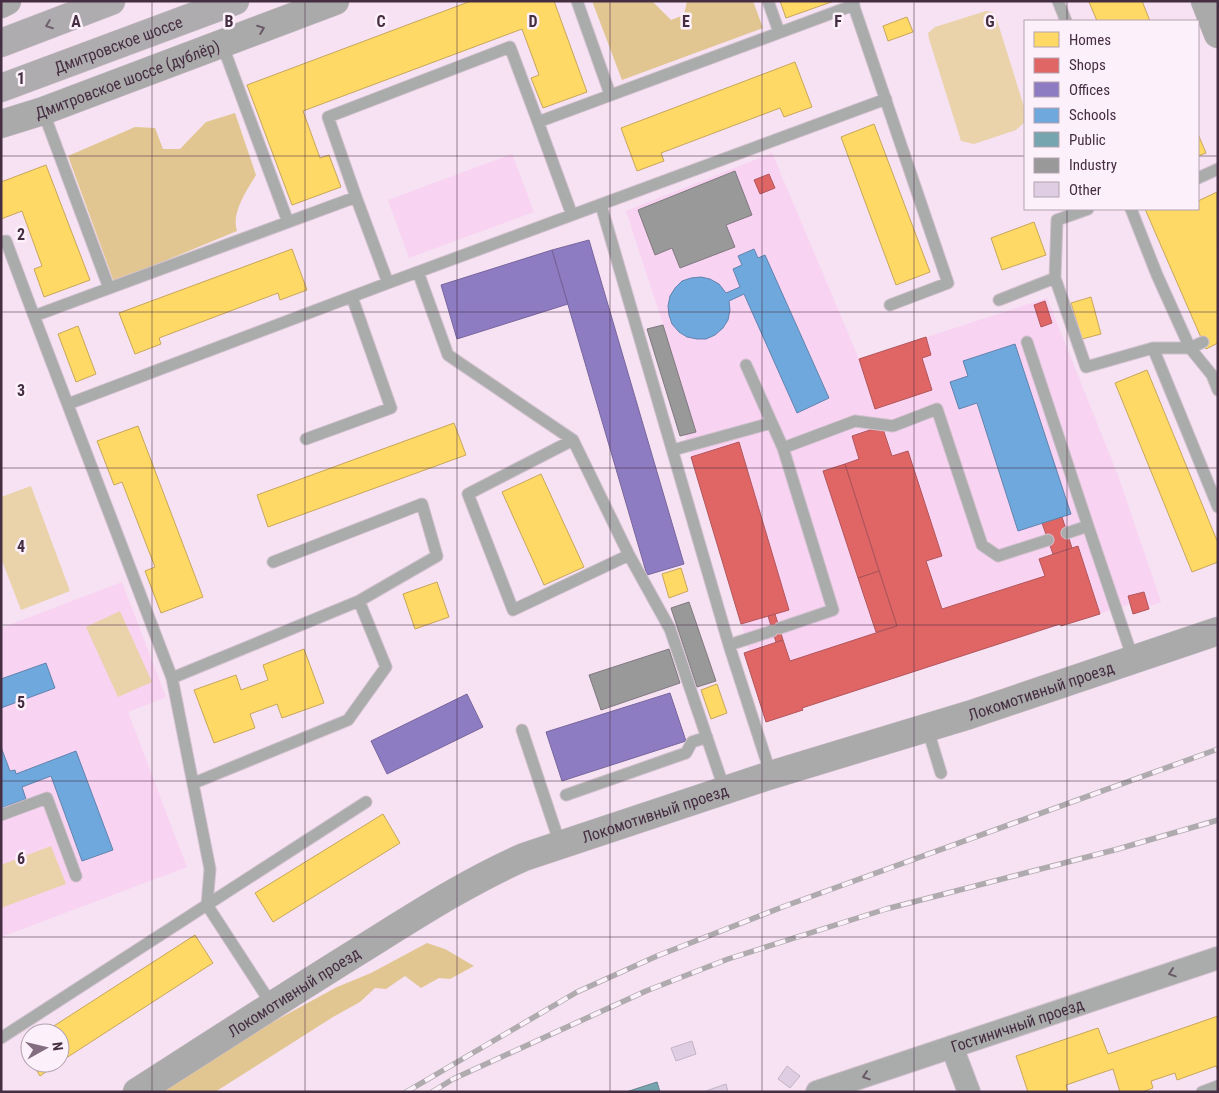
<svg xmlns="http://www.w3.org/2000/svg" width="1219" height="1093" viewBox="0 0 1219 1093" font-family="'Roboto Condensed',sans-serif">
<rect width="100%" height="100%" fill="#f6e2f2"/>
<!-- built -->
<path fill="#f8d3f2" d="M 772,153 L 859,359 L 1047,298 L 1119,478 L 1161,602 L 1148,607 L 1149,609 L 1133,614 L 1130,604 L 1061,626 L 1059,624 L 803,708 L 803,710 L 766,722 L 744,653 L 749,650 L 685,435 L 680,436 L 647,329 L 663,324 L 626,211 Z
M 512,154 L 534,212 L 409,258 L 388,200 Z
M 122,582 L 166,697 L 128,712 L 187,867 L 1,937 L 1,628 Z"/>
<!-- green -->
<path fill="#ead2ab" d="M 986,11 L 992,12 L 996,17 L 1025,110 L 1025,122 L 1016,130 L 974,144 L 961,141 L 929,39 L 928,33 L 935,27 Z
M 31,486 L 70,591 L 21,610 L 1,558 L 1,497 Z
M 120,611 L 152,682 L 118,697 L 86,627 Z
M 51,846 L 66,884 L 1,908 L 1,865 Z"/>
<!-- forest -->
<path fill="#e2c692" d="M 592,1 L 652,1 L 671,20 L 684,15 L 687,1 L 753,1 L 763,28 L 622,80 Z
M 235,113 L 256,175 C 247,190 231,213 237,231 L 114,282 L 68,156 L 135,127 L 155,128 L 163,149 L 180,149 L 206,122 Z
M 427,943 L 445,949 L 474,966 L 450,979 L 439,978 L 421,988 L 405,976 L 386,989 L 375,988 L 360,1002 L 333,1017 L 215,1092 L 163,1092 L 249,1035 L 337,987 L 371,973 Z"/>
<!-- homes -->
<path fill="#ffd966" stroke="#c7a65b" d="M 471,1 L 554,1 L 587,92 L 543,108 L 531,78 L 539,75 L 522,29 L 303,111 L 320,158 L 329,155 L 341,187 L 292,205 L 247,85 Z
M 780,1 L 834,1 L 786,18 Z
M 1091,1 L 1142,1 L 1150,21 L 1097,21 L 1089,2 Z
M 907,17 L 913,32 L 888,41 L 883,26 Z
M 795,62 L 812,107 L 784,117 L 780,108 L 661,153 L 664,161 L 637,171 L 621,128 Z
M 874,124 L 930,272 L 896,285 L 841,137 Z
M 1198,134 L 1206,153 L 1198,156 Z
M 46,165 L 90,280 L 44,297 L 34,269 L 42,266 L 22,211 L 1,219 L 1,182 Z
M 1217,192 L 1218,343 L 1206,349 L 1145,209 L 1198,209 L 1198,201 Z
M 1034,222 L 1046,255 L 1002,270 L 991,238 Z
M 292,249 L 307,290 L 280,300 L 278,293 L 159,338 L 161,344 L 135,354 L 119,313 Z
M 1091,297 L 1101,334 L 1082,339 L 1071,303 Z
M 78,326 L 96,374 L 76,382 L 58,334 Z
M 1147,370 L 1218,543 L 1218,562 L 1192,572 L 1115,383 Z
M 454,423 L 466,455 L 268,527 L 257,495 Z
M 138,426 L 203,597 L 161,613 L 145,571 L 155,567 L 122,482 L 114,485 L 97,441 Z
M 541,474 L 584,567 L 544,585 L 502,492 Z
M 681,568 L 688,591 L 669,598 L 662,574 Z
M 437,582 L 449,617 L 415,629 L 403,594 Z
M 304,649 L 324,703 L 282,718 L 277,704 L 272,706 L 250,714 L 255,728 L 214,743 L 194,690 L 236,675 L 241,690 L 268,680 L 263,665 Z
M 717,684 L 727,713 L 711,719 L 701,690 Z
M 383,814 L 400,843 L 273,922 L 255,893 Z
M 195,935 L 213,963 L 60,1062 L 60,1033 L 43,1033 Z
M 1218,1016 L 1218,1071 L 1216,1066 L 1177,1080 L 1175,1073 L 1151,1081 L 1153,1088 L 1142,1092 L 1120,1092 L 1113,1069 L 1066,1085 L 1068,1092 L 1028,1092 L 1016,1056 L 1098,1028 L 1108,1054 Z
M 30,1041 L 30,1060 L 21,1047 Z
M 32,1063 L 59,1063 L 40,1076 Z"/>
<!-- shops -->
<path fill="#e06666" stroke="#b2555b" d="M 769,174 L 775,188 L 760,194 L 754,180 Z
M 1045,301 L 1052,323 L 1041,327 L 1034,305 Z
M 926,337 L 931,355 L 922,358 L 932,390 L 875,409 L 859,359 Z
M 882,426 L 892,456 L 908,451 L 942,556 L 926,561 L 942,609 L 1045,576 L 1039,559 L 1078,546 L 1100,614 L 1061,626 L 1060,624 L 802,708 L 803,710 L 766,722 L 744,653 L 783,640 L 790,661 L 897,626 L 845,464 L 859,459 L 852,436 Z
M 739,442 L 789,610 L 741,624 L 691,457 Z
M 845,464 L 879,571 L 858,578 L 823,471 Z
M 1062,517 L 1072,548 L 1053,554 L 1042,523 Z
M 879,571 L 897,626 L 876,632 L 858,578 Z
M 1144,592 L 1149,609 L 1133,614 L 1128,596 Z
M 775,614 L 783,640 L 776,642 L 768,616 Z"/>
<!-- offices -->
<path fill="#8e7cc3" stroke="#78659c" d="M 589,240 L 684,564 L 647,575 L 552,250 Z
M 552,250 L 568,304 L 457,339 L 441,285 Z
M 670,693 L 686,741 L 562,781 L 546,732 Z
M 467,694 L 483,727 L 387,774 L 371,741 Z"/>
<!-- schools -->
<path fill="#6fa8dc" stroke="#6283ae" d="M 754,249 L 758,258 L 765,255 L 829,398 L 797,413 L 744,294 L 729,301 L 730,310 L 728,320 L 723,328 L 715,335 L 706,339 L 697,339 L 687,337 L 679,332 L 672,324 L 669,315 L 668,306 L 670,296 L 675,288 L 682,281 L 691,278 L 701,277 L 710,279 L 719,284 L 726,293 L 740,287 L 733,269 L 742,265 L 738,256 Z
M 1015,344 L 1071,514 L 1018,531 L 977,403 L 959,409 L 950,382 L 968,376 L 963,361 Z
M 46,663 L 55,688 L 1,708 L 1,679 Z
M 1,747 L 10,771 L 15,770 L 16,774 L 76,751 L 113,850 L 82,861 L 51,776 L 22,787 L 26,799 L 1,808 Z"/>
<!-- public -->
<path fill="#76a5af" stroke="#67818e" d="M 657,1082 L 660,1092 L 626,1092 Z"/>
<!-- industry -->
<path fill="#999" stroke="#80797f" d="M 735,171 L 752,215 L 726,225 L 735,247 L 680,268 L 672,248 L 655,255 L 638,210 Z
M 663,325 L 696,432 L 680,436 L 647,329 Z
M 689,602 L 716,681 L 697,687 L 671,608 Z
M 669,649 L 680,683 L 601,710 L 589,675 Z"/>
<!-- building -->
<path fill="#dfcde4" stroke="#c2b3c5" d="M 692,1041 L 696,1054 L 676,1061 L 671,1048 Z
M 787,1066 L 800,1076 L 790,1088 L 778,1079 Z
M 726,1084 L 728,1092 L 703,1092 Z"/>
<g fill="none" stroke-linecap="round" stroke-linejoin="round">
<defs>
<path id="lane" d="M 577,1 L 610,94
M 768,1 L 779,32
M 852,1 L 948,283 L 890,305
M 1058,1 L 1066,21
M 222,44 L 288,222
M 43,111 L 109,288
M 538,122 L 572,215
M 1198,178 L 1218,169
M 356,197 L 328,117 L 510,47 L 538,122 L 854,5
M 601,205 L 729,645 L 771,775
M 1131,209 L 1157,275 L 1190,348 L 1212,375 L 1218,390
M 1,242 L 6,241 L 34,316 L 356,197 L 388,283
M 418,272 L 448,355 L 573,440 L 629,555 L 670,629 L 725,791
M 1055,278 L 1057,220 L 1088,209
M 999,300 L 1055,278 L 1086,367 L 1153,348 L 1190,348 L 1203,342
M 34,316 L 172,678 L 210,869 L 207,905 L 272,1005
M 1027,342 L 1088,526
M 1153,348 L 1218,507
M 746,365 L 783,448
M 68,404 L 388,283 L 886,99
M 306,439 L 391,408 L 352,297
M 573,440 L 468,494 L 513,610 L 629,555
M 673,450 L 771,423
M 1067,533 L 1088,526 L 1133,659
M 273,562 L 422,504 L 437,556 L 359,601
M 780,628 L 833,610 L 783,448 L 855,421 L 893,426 L 937,409 L 982,545 L 998,556 L 1048,540
M 729,645 L 772,631
M 172,678 L 359,601 L 386,667 L 348,720 L 194,783
M 927,727 L 941,773
M 522,730 L 560,844
M 566,795 L 686,753 L 692,742 L 707,737
M 1,815 L 47,798 L 76,876
M 1,1038 L 366,802
M 1202,1092 L 1218,1086"/>
<g id="street">
<path d="M 952,1047 L 969,1092"/>
<path id="s1" d="M 817,1092 L 1218,958"/>
</g>
<g id="secondary">
<path d="M 1205,1 L 1218,34"/>
<path d="M 1,4 L 7,1"/>
<path id="s2" d="M 1,124 L 43,111 L 335,1"/>
<path id="s3" d="M 137,1092 C 212,1044 286,996 362,949 C 415,916 467,882 524,857 L 771,775 L 969,715 L 1218,631"/>
</g>
<g id="primary">
<path d="M 1,43 L 111,1"/>
<path id="s4" d="M 1,88 L 235,1"/>
</g>
</defs>
<!-- lane casing -->
<use href="#lane" stroke="#d1c0ce" stroke-width="13"/>
<!-- street casing -->
<use href="#street" stroke="#d1c0ce" stroke-width="24"/>
<!-- secondary casing -->
<use href="#secondary" stroke="#d1c0ce" stroke-width="29"/>
<!-- primary casing -->
<use href="#primary" stroke="#d1c0ce" stroke-width="29"/>
<!-- lane -->
<use href="#lane" stroke="#aaabab" stroke-width="11"/>
<!-- street -->
<use href="#street" stroke="#aaabab" stroke-width="22"/>
<!-- secondary -->
<use href="#secondary" stroke="#abaaab" stroke-width="28"/>
<!-- primary -->
<use href="#primary" stroke="#afacaf" stroke-width="28"/>
<defs>
<path id="rail" d="M 406,1092 L 577,992 L 657,956 L 785,906 L 1218,749
M 432,1092 L 453,1079 L 646,991 L 728,959 L 886,909 L 1118,849 L 1218,820"/>
</defs>
<!-- rail casing -->
<use href="#rail" stroke="#afaaad" stroke-width="5.5"/>
<!-- rail -->
<use href="#rail" stroke="#fcf0fa" stroke-width="4" stroke-dasharray="11" stroke-linecap="butt"/>
</g>
<!-- one-way arrows -->
<defs><path id="oneway-chevron" d="M-2-3.5L2.5 0L-2 3.5" fill="none" stroke-width="1.6" stroke-linecap="round" stroke-linejoin="round" transform="scale(1.25)"/></defs>
<use stroke="#6f606e" href="#oneway-chevron" transform="translate(49 25) rotate(159)"/>
<use stroke="#695967" href="#oneway-chevron" transform="translate(261 29) rotate(-21)"/>
<g stroke="#685a67">
<use href="#oneway-chevron" transform="translate(1172 973) rotate(162)"/>
<use href="#oneway-chevron" transform="translate(866 1076) rotate(162)"/>
</g>
<!-- grid -->
<path fill="none" stroke="#452e42" stroke-width="1" stroke-opacity="0.55" d="M 152,1 L 152,1092M 305,1 L 305,1092M 457,1 L 457,1092M 610,1 L 610,1092M 762,1 L 762,1092M 914,1 L 914,1092M 1067,1 L 1067,21M 1,156 L 1025,156M 1198,156 L 1218,156M 1067,209 L 1067,1092M 1,312 L 1218,312M 1,468 L 1218,468M 1,625 L 1218,625M 1,781 L 1218,781M 1,937 L 1218,937"/>
<g text-anchor="middle" dominant-baseline="central" stroke-width="5" stroke-linejoin="round" paint-order="stroke">
<!-- street labels -->
<g font-size="16" fill="#452e42" stroke="#fcf0fa">
<text stroke="none"><textPath href="#s4" startOffset="125">Дмитровское шоссе</textPath></text>
<text stroke="none"><textPath href="#s2" startOffset="134">Дмитровское шоссе (дублёр)</textPath></text>
<text stroke="none"><textPath href="#s3" startOffset="996">Локомотивный проезд</textPath></text>
<text stroke="none"><textPath href="#s3" startOffset="591">Локомотивный проезд</textPath></text>
<text stroke="none"><textPath href="#s3" startOffset="186">Локомотивный проезд</textPath></text>
<text stroke="none"><textPath href="#s1" startOffset="211">Гостиничный проезд</textPath></text>
</g>
</g>
<g font-size="16" text-anchor="middle" font-weight="bold" fill="#452e42" stroke="#fcf0fa" stroke-width="5" stroke-linejoin="round" paint-order="stroke">
<text x="76" y="27">A</text>
<text x="229" y="27">B</text>
<text x="381" y="27">C</text>
<text x="533" y="27">D</text>
<text x="686" y="27">E</text>
<text x="838" y="27">F</text>
<text x="990" y="27">G</text>
<text x="21" y="84">1</text>
<text x="21" y="240">2</text>
<text x="21" y="396">3</text>
<text x="21" y="552">4</text>
<text x="21" y="708">5</text>
<text x="21" y="864">6</text>
</g>
<!-- border -->
<rect width="1219" height="1093" fill="none" stroke="#452e42" stroke-width="5"/>
<!-- legend -->
<rect x="1024" y="20" width="175" height="190" fill="#fcf0fa" stroke="#b3a2b0"/>
<rect x="1034" y="32" width="25" height="15" fill="#ffd966" stroke="#b3a2b0"/>
<text x="1069" y="45" font-size="15" fill="#452e42">Homes</text>
<rect x="1034" y="58" width="25" height="15" fill="#e06666" stroke="#b3a2b0"/>
<text x="1069" y="70" font-size="15" fill="#452e42">Shops</text>
<rect x="1034" y="82" width="25" height="15" fill="#8e7cc3" stroke="#b3a2b0"/>
<text x="1069" y="95" font-size="15" fill="#452e42">Offices</text>
<rect x="1034" y="108" width="25" height="15" fill="#6fa8dc" stroke="#b3a2b0"/>
<text x="1069" y="120" font-size="15" fill="#452e42">Schools</text>
<rect x="1034" y="132" width="25" height="15" fill="#76a5af" stroke="#b3a2b0"/>
<text x="1069" y="145" font-size="15" fill="#452e42">Public</text>
<rect x="1034" y="158" width="25" height="15" fill="#999999" stroke="#b3a2b0"/>
<text x="1069" y="170" font-size="15" fill="#452e42">Industry</text>
<rect x="1034" y="182" width="25" height="15" fill="#dfcde4" stroke="#b3a2b0"/>
<text x="1069" y="195" font-size="15" fill="#452e42">Other</text>
<!-- north arrow -->
<g transform="translate(45 1048) rotate(82)"><circle r="24" fill="#fcf0fa" stroke="#b3a2b0"/>
<path d="M0-4L9 19L0 12L-9 19Z" fill="#836d80"/>
<text y="-8" font-size="14" font-weight="bold" text-anchor="middle" fill="#452e42">N</text>
</g>
</svg>
